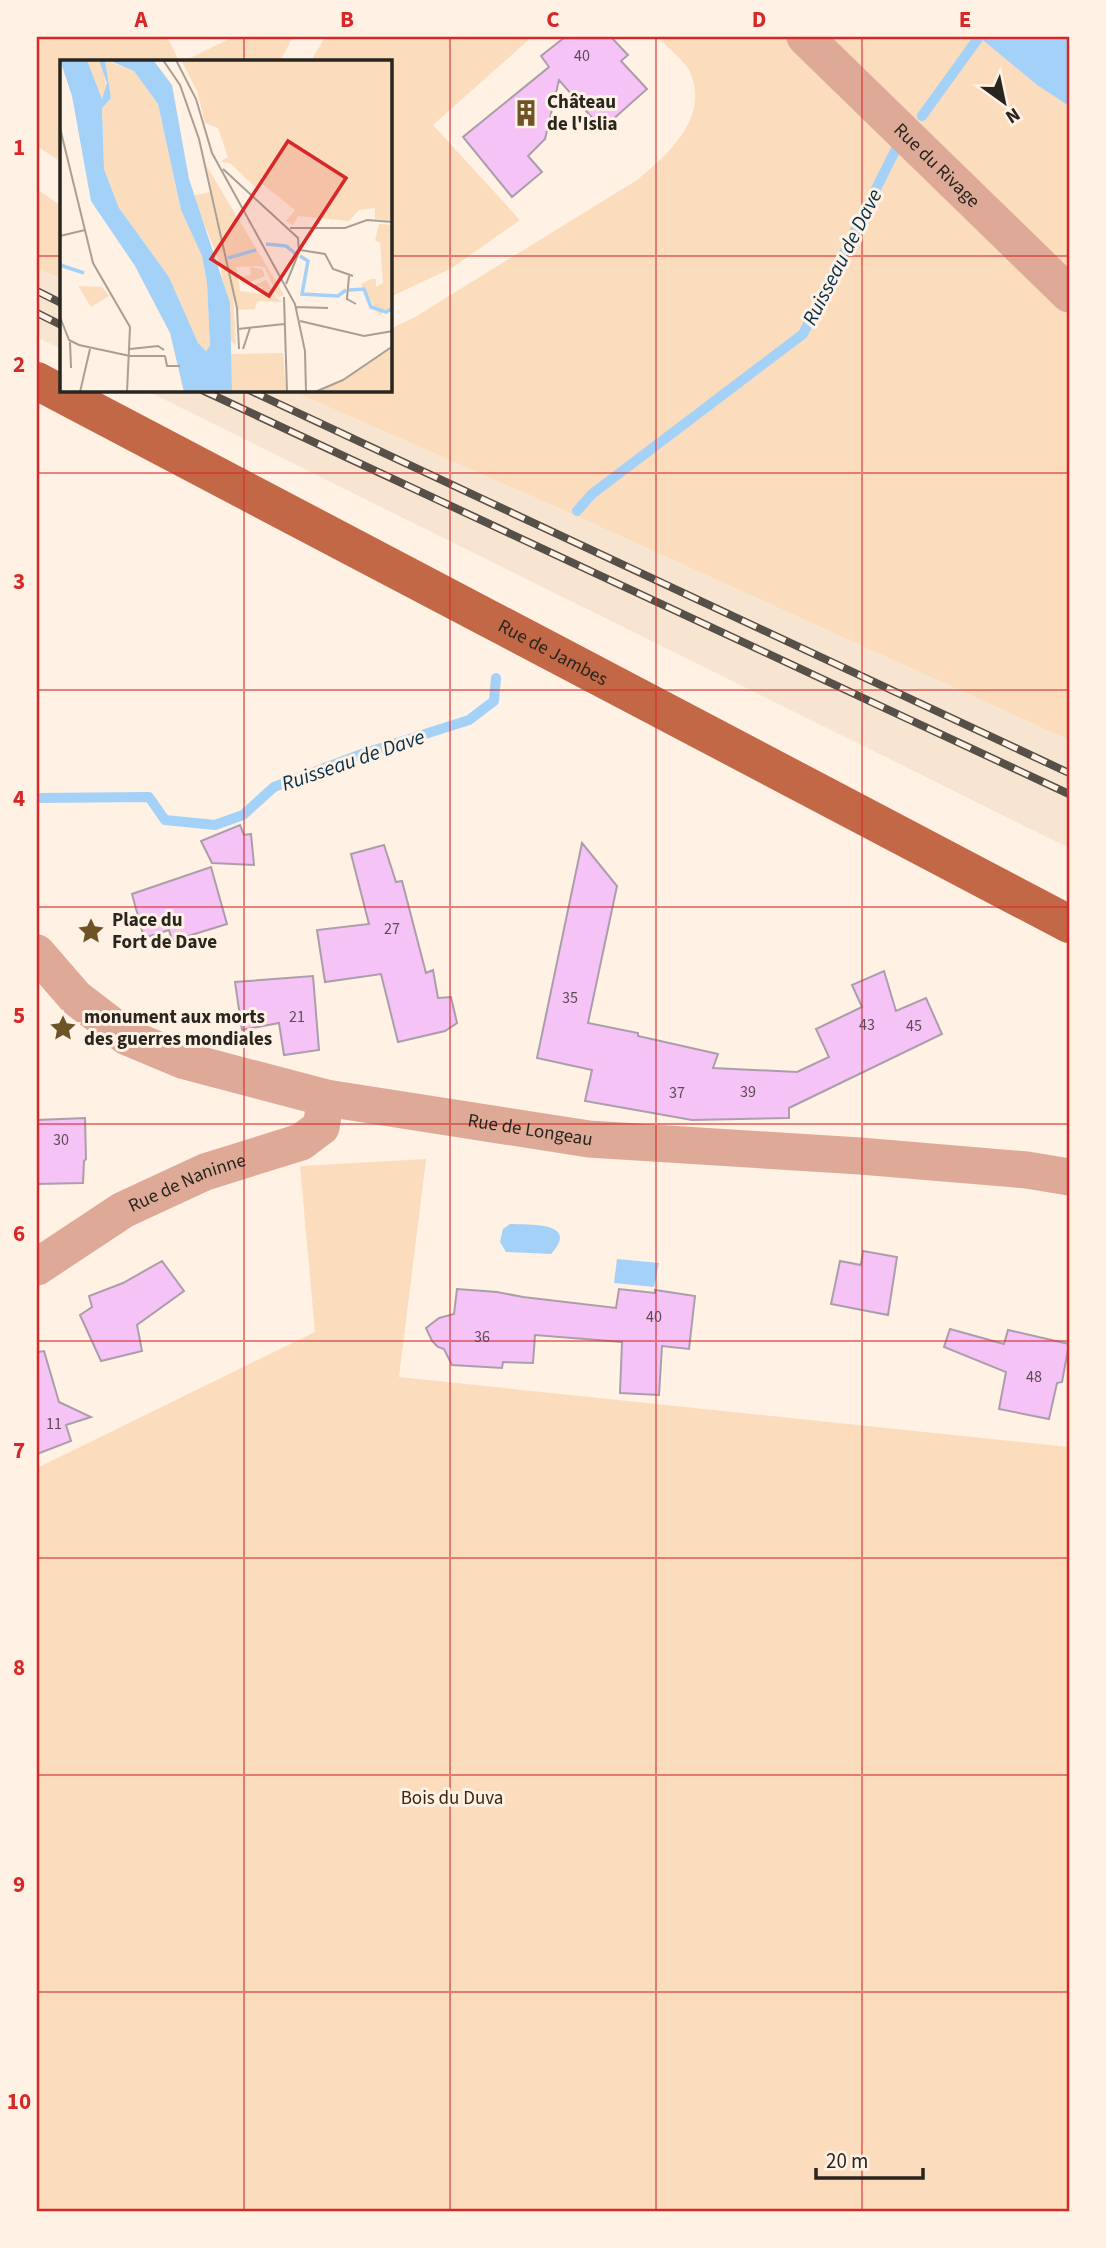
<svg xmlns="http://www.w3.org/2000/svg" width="1106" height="2248" viewBox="0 0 1106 2248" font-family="'Source Sans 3',sans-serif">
<rect width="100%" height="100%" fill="#fff1e3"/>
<!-- built -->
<path fill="#f8e5d1" d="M 37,268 L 61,279 L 61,349 L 37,337 Z
M 145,390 L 290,390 L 552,505 L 1069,740 L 1069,848 Z"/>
<!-- green -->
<path fill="#fbddbe" d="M 37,37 L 167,37 L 179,61 L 61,61 L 61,162 L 37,146 Z
M 233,37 L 293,37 L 280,61 L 184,61 Z
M 325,37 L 532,37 L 433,125 L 520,220 L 452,268 L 390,297 L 390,61 L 311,61 Z
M 657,37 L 784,37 L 1069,314 L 1069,740 L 552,505 L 290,390 L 390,390 L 390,329 L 415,317 L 637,180 C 668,154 710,118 690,72 C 686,62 666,46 657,37 Z
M 826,37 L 979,37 L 1037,85 L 1069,106 L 1069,272 Z
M 37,189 L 61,206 L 61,279 L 37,268 Z
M 426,1159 L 399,1377 L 1069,1447 L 1069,2211 L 37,2211 L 37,1468 L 315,1332 L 300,1166 Z"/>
<!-- water -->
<path fill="#a4d1f7" d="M 979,37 L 1069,37 L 1069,106 L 1037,85 Z
M 510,1224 C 528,1225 581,1221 551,1254 L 506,1252 L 500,1242 L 503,1229 Z
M 617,1259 L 659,1263 L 654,1287 L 614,1283 Z"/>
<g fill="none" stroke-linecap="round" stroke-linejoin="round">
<!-- stream -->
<path stroke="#a4d1f7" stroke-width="10" d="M 922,116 L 979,37
M 577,511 L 592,494 L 803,334 L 897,147
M 37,798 L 149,797 L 165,820 L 215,825 L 243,815 L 274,787 L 359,755 L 469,720 L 494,701 L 496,678"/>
</g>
<!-- building -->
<path fill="#f6c3f7" stroke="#ab9eab" stroke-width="2" d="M 565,37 L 611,37 L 628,55 L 621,61 L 647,89 L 602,129 L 559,80 L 545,139 L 528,156 L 542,172 L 512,197 L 463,137 L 549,67 L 541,56 Z
M 240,825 L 244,835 L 251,834 L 254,865 L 212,863 L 201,841 Z
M 582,843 L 617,886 L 588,1023 L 638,1033 L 638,1036 L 718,1054 L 713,1068 L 797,1072 L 829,1057 L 816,1029 L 862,1007 L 852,985 L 884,971 L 896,1011 L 926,998 L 942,1034 L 789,1108 L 789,1118 L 692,1120 L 585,1101 L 592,1070 L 537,1058 Z
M 384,845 L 396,882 L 402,881 L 426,973 L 433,970 L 438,998 L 451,997 L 457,1023 L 445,1031 L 398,1042 L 381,974 L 325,982 L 317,930 L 369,924 L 351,854 Z
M 211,867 L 227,924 L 172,941 L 169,930 L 144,938 L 132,894 Z
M 313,976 L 319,1050 L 284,1055 L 279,1023 L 242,1030 L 235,982 Z
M 85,1118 L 86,1159 L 84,1161 L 83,1183 L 37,1184 L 37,1120 Z
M 863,1251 L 897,1257 L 888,1315 L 831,1304 L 840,1261 L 861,1265 Z
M 162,1261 L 184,1291 L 137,1325 L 142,1351 L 101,1361 L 80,1315 L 92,1307 L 89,1296 L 123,1283 Z
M 457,1289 L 497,1292 L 523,1297 L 616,1308 L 619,1289 L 655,1293 L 655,1290 L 695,1296 L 689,1349 L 662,1346 L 659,1395 L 620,1393 L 622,1342 L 535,1335 L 533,1363 L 503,1362 L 502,1368 L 452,1365 L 444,1349 L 438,1347 L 432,1341 L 426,1328 L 439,1318 L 454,1314 Z
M 950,1329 L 1004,1344 L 1008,1330 L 1069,1344 L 1062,1382 L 1057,1383 L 1049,1419 L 999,1409 L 1006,1372 L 944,1347 Z
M 44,1351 L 59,1402 L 91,1417 L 66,1425 L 71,1441 L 37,1454 L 37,1352 Z"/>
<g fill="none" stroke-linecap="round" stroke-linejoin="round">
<!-- minor -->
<g stroke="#deaa97" stroke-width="37">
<path id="s1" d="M 805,37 L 1069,294"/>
<path id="s2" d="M 37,953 L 76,998 L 127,1037 L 182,1060 L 326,1098 L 589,1139 L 860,1156 L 1027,1170 L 1069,1177"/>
<path id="s3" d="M 37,1267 L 123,1210 L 205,1172 L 301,1142 L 321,1127 L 326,1098"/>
</g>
<!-- major -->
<path stroke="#c36846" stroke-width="38" id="s4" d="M 37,381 L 1069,924"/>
<defs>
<path id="rail" d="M 37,291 L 61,303
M 37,313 L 61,325
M 202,390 L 1069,794
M 249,390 L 1069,773"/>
</defs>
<!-- rail casing -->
<use href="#rail" stroke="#565048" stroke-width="8"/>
<!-- rail -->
<use href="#rail" stroke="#fff1e3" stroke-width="5" stroke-dasharray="16" stroke-linecap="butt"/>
</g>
<!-- grid -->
<path fill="none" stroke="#d62828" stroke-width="2" stroke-opacity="0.55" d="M 244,37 L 244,61M 450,37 L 450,2211M 656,37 L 656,2211M 862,37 L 862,2211M 37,256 L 61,256M 390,256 L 1069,256M 244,390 L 244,2211M 37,473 L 1069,473M 37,690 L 1069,690M 37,907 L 1069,907M 37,1124 L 1069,1124M 37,1341 L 1069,1341M 37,1558 L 1069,1558M 37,1775 L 1069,1775M 37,1992 L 1069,1992"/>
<!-- icons -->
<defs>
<symbol id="building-bare" viewBox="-9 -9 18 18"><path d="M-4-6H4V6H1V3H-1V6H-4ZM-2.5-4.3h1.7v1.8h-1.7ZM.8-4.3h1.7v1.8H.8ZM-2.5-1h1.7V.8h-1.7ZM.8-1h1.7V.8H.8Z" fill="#6d5325" stroke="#fff1e3" stroke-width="2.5" paint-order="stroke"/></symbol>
<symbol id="sight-bare" viewBox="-9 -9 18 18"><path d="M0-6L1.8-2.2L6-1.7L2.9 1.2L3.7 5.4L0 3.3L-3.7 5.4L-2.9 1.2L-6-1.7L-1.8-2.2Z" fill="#6d5325" stroke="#fff1e3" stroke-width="2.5" paint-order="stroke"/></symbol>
</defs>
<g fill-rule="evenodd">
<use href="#building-bare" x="507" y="94" width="38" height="38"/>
<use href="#sight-bare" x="72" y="912" width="38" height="38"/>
<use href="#sight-bare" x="44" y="1009" width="38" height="38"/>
</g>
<g text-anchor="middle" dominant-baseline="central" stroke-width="6" stroke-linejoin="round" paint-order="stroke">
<!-- number labels -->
<g font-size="16" fill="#5c4c55">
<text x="582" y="56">40</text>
<text x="392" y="929">27</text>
<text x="570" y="998">35</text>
<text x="297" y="1017">21</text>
<text x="867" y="1025">43</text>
<text x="914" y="1026">45</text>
<text x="748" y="1092">39</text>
<text x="677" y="1093">37</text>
<text x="61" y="1140">30</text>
<text x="654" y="1317">40</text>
<text x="482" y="1337">36</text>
<text x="1034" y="1377">48</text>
<text x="54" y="1424">11</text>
</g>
<!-- poi labels -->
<g font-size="19" font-weight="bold" fill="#29251f" stroke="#fff1e3" text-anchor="start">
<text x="547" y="102">Château<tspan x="547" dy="22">de l'Islia</tspan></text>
<text x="112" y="920">Place du<tspan x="112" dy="22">Fort de Dave</tspan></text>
<text x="84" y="1017">monument aux morts<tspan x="84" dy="22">des guerres mondiales</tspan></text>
</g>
<!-- street labels -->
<g font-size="19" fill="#29251f" stroke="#fff1e3">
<text stroke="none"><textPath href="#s1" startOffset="184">Rue du Rivage</textPath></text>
<text stroke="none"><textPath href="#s4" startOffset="583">Rue de Jambes</textPath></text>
<text stroke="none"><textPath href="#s2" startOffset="539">Rue de Longeau</textPath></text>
<text stroke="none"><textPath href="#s3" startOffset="173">Rue de Naninne</textPath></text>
</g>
<!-- park labels -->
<g font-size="19" fill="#3c2810" stroke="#fff1e3">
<text x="452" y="1798">Bois du Duva</text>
</g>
<!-- water labels -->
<g font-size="21" font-style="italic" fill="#02304e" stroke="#fff1e3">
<text transform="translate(842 257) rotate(-63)">Ruisseau de Dave</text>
<text transform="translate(353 760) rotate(-19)">Ruisseau de Dave</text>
</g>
</g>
<!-- overview -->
<g transform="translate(60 60)">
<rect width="332" height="332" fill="#fff1e3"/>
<path d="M 27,0 L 39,0 L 44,12 L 47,32 L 42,39 ZM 45,0 L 74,11 L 98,44 L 121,150 L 142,196 L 147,223 L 150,287 L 146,291 L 138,283 L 109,217 L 59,148 L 44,109 L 42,48 L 51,38 ZM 121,0 L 332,0 L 332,161 L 315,159 L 315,148 L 299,150 L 289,161 L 238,156 L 233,165 L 226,161 L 235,150 L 202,124 L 197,129 L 170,103 L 160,102 L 168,97 L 158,68 L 145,63 L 137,31 ZM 146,105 L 224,235 L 218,237 L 205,208 L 198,206 L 176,207 L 180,231 L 201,234 L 202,227 L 193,226 L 206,220 L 217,238 L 223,242 L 197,241 L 195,249 L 178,250 ZM 150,132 L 173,233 L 176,285 L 171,282 L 160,203 L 133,136 ZM 319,164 L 333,165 L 332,252 L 325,249 L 320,256 L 301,224 L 311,219 L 316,219 L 316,227 L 323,223 L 320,182 L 315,181 ZM 190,207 L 202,209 L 205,216 L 183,225 L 179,217 L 191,215 ZM 18,226 L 42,227 L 49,236 L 31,247 ZM 332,287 L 332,332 L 257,332 L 284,321 ZM 223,293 L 226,332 L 172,332 L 171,294 Z" fill="#fbddbe"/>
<path d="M 0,0 L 27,0 L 42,39 L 47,23 L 39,0 L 45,0 L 51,38 L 42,48 L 44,109 L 59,148 L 109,217 L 138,283 L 146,291 L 150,286 L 147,223 L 142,196 L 121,150 L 98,44 L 74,11 L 48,0 L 93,0 L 112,25 L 129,119 L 170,243 L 172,332 L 124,332 L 110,273 L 75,206 L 31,141 L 12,36 Z" fill="#a4d1f7"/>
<path fill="none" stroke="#a4d1f7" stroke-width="3.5" d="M 206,184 L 226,186 L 236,194M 240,196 L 248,201 L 242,234 L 278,236 L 286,230M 168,198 L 196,190M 0,205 L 24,213M 289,230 L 304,229 L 311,247 L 326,252 L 333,248"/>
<path fill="none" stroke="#a99f95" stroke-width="2" d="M 103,0 L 120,25 L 139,79 L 177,248 L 179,289M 116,0 L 136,39 L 152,93 L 235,244 L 245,291 L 246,332M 0,68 L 33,203 L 70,267 L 67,332M 163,109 L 238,178 L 239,192 L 226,224M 230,168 L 285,168 L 307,160 L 333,162M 0,176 L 25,170M 240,190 L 265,194 L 273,209 L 293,216M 289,216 L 287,239 L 296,244M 224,237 L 227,332M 236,247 L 268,248M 0,257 L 9,280 L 19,285 L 70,296 L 105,296M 240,261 L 304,276 L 333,271M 178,269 L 224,264M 10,282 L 11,308M 70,289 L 98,286 L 104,290M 183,289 L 190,268M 105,296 L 107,306 L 120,306M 20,332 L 30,289M 255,332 L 283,320 L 333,286"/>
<path fill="#d62828" fill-opacity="0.15" stroke="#d62828" stroke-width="3.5" d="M 228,81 L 286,118 L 209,236 L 151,199 Z"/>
<rect width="332" height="332" fill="none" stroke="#29251f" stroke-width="3.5"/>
</g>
<!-- border -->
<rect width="1106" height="2248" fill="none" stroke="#fff1e3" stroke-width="77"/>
<!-- north arrow -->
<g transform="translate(1004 102) rotate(147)" stroke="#fff1e3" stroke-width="5" paint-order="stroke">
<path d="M0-5L12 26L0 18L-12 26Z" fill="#29251f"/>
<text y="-10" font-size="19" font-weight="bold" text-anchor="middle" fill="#29251f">N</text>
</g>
<!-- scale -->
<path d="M816 2168v10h107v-10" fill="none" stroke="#29251f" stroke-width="3.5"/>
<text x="826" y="2168" font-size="21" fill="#29251f" stroke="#fff1e3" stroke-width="5" paint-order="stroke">20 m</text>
<rect x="38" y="38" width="1030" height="2172" fill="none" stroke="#d62828" stroke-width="2.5"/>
<g font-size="23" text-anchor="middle" font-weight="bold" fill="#d62828">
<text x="141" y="27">A</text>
<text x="347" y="27">B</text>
<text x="553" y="27">C</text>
<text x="759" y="27">D</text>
<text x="965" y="27">E</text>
<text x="19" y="155">1</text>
<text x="19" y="372">2</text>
<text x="19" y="589">3</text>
<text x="19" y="806">4</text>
<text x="19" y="1023">5</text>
<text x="19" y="1241">6</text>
<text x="19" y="1458">7</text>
<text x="19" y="1675">8</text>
<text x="19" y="1892">9</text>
<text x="19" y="2109">10</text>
</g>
</svg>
